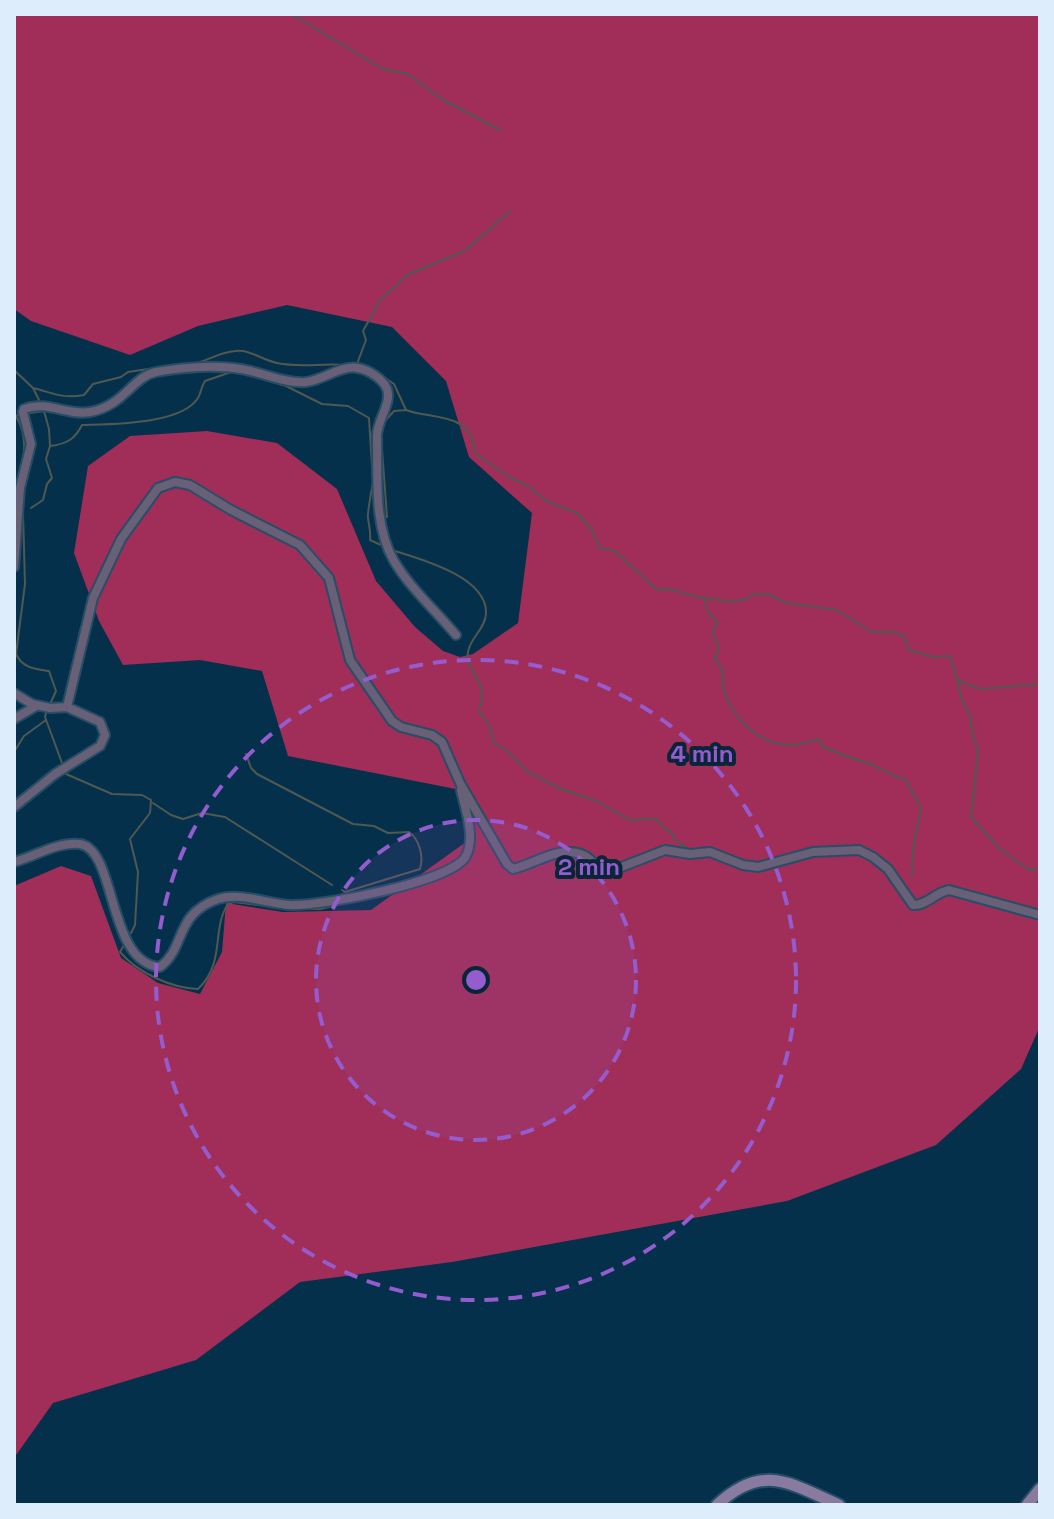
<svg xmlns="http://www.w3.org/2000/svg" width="1054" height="1519" viewBox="0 0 1054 1519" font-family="'Space Grotesk',sans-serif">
<rect width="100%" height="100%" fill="#04304b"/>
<!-- forest -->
<path fill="#a02e58" d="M 14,14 L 1040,14 L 1040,1026 L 1021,1069 L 936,1145 L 787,1201 L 452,1262 L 300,1282 L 196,1360 L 53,1403 L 14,1458 L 14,886 L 61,866 L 91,876 L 121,958 L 158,983 L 200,994 L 222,952 L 226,903 L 283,912 L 371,910 L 473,837 L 471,792 L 288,756 L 262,671 L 200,660 L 123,665 L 99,621 L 74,553 L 88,466 L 130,436 L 207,431 L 277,443 L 337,489 L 376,581 L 415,627 L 443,651 L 460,657 L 473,654 L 518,623 L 532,513 L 469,457 L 446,381 L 392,327 L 287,305 L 198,326 L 130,355 L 31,321 L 14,309 Z"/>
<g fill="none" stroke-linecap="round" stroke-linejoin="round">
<!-- stream -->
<path stroke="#505951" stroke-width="2" d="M 291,14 L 383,69 L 408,74 L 443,100 L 500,130
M 193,364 C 207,361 220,352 235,351 C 250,349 262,360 277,363 C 300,368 322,363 345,365
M 357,364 L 366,340 L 363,331 L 381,299 L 409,274 L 466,250 L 510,211
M 14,370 L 33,388 L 39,400
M 245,374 L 286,386 L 322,404 L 348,406 L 369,418 L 373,483 C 372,487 367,515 368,518 C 369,527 371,531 370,540 L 381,545
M 381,375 L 394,384 L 406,410 C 432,420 473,411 475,453 L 509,477 L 528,486 L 546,501 L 577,513 L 593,531 L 599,548 L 615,551 L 657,590 L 669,589 L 694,596 L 731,602 L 746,599 L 754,594 L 768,594 L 787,603 L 837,610 L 872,632 L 892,632 L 904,636 L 909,650 L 933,657 L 950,656 L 957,680 L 980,689 L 1040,684
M 33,388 C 54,393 62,399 84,395 L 93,384 L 121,377 L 128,372 L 162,367
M 30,413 L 44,411 L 49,429 L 50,446 L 46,459 L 52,478 L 47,484 L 43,500 L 31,508
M 50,446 C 67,444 75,439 82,425 C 109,424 181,425 198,398 C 201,393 201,387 205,381 L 231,372
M 14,506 C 17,472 34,447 16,416 L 18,415
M 23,513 L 25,584 L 16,654 C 22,668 35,669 49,671 L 56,691 L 51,702
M 387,517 L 381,436 L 385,421 L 394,411 L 406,410
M 395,551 C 424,560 488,578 486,614 C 485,629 470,638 468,652 C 465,667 481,678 482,693 C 482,698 480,706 479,711 L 489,725 L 494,743 L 507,751 L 528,772 L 559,788 L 596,801 L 630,820 L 657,819 L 664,829 L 670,830 L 676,841 L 688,848
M 705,600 L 709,614 L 718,623 L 712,631 L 718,646 L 715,660 L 723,669 C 716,701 753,744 787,745 C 797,746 809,741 819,739 L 823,747 C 838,753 852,759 868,763 C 881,767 889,776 905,779 L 921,808 L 913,848 L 912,876
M 958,681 L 962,701 L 970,714 L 972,732 L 978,751 L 971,817 L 999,848 L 1029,870 L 1040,868
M 46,713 L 45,717 L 62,763
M 14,752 L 24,736 L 46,720
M 246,754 L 251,768 L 257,774 L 353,824 L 374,826 L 388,833 L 409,832 C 419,839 424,856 420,869 L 345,892 L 342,890
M 66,774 L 112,794 L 142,795 L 151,800 L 150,813 L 130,839 L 138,872 L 135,925 L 131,933
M 153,803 L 171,815 L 183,819 L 202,813 L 225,817 L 332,885
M 292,909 L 320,909 L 346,903
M 124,945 L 120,952 C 138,973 171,988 198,989 C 226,963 211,929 228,904 L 234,902 L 274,907"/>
<defs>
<path id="street" d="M 24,409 C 47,400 67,416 90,412 C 124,406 132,377 156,372 C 182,367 215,365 241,369 C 261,372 286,384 306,382 C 323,380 341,365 358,368 C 369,370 383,379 387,389 C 392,404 377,420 377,436 C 378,475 373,525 394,561 C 410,588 436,611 456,635
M 14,567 L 20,488 L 31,444 L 23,412
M 14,693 L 32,704 L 50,708 L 67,707 L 100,722 L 105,735 L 100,746 L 55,774 L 14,807
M 67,707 L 93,598 L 121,539 L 158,488 L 175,482 L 190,485 L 231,510 L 300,545 L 329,578 L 350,660 L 392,721 L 401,727 L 432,735 L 442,742 L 460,783 L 507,864 L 513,869 C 535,864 557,846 581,854 C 592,857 596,869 606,873 L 665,850 L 690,854 L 710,852 L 743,865 L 758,867 L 813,852 L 859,850 L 873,857 L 888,869 L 913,905 C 926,906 936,892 949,890 L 1040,915
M 14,719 L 36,706
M 14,862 C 33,857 59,841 80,844 C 117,850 107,963 160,967 C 186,948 174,914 218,899 C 241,892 268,904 291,905 C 322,906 452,882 466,856 C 476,836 465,810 461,790"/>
<path id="secondary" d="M 717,1505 C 763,1462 791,1484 839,1505
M 1027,1505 L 1040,1489"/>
</defs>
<!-- street casing -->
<use href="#street" stroke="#274e67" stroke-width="12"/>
<!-- secondary casing -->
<use href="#secondary" stroke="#274e67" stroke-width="15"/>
<!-- street -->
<use href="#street" stroke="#686077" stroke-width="8"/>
<!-- secondary -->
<use href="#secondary" stroke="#897ba0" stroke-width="11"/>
</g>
<!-- distance rings -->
<circle cx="476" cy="980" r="160" fill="#945cce" fill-opacity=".12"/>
<g fill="none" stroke="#945cce" stroke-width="4" stroke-dasharray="14 10">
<circle cx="476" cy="980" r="160"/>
<circle cx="476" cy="980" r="320"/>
</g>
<circle cx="476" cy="980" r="12" fill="#945cce" stroke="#092639" stroke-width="4"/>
<g font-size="24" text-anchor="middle" font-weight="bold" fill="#945cce" stroke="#092639" stroke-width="8" stroke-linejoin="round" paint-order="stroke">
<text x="702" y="762">4 min</text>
<text x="589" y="875">2 min</text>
</g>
<!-- border -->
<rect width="1054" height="1519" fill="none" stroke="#ddedfb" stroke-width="32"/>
</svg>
